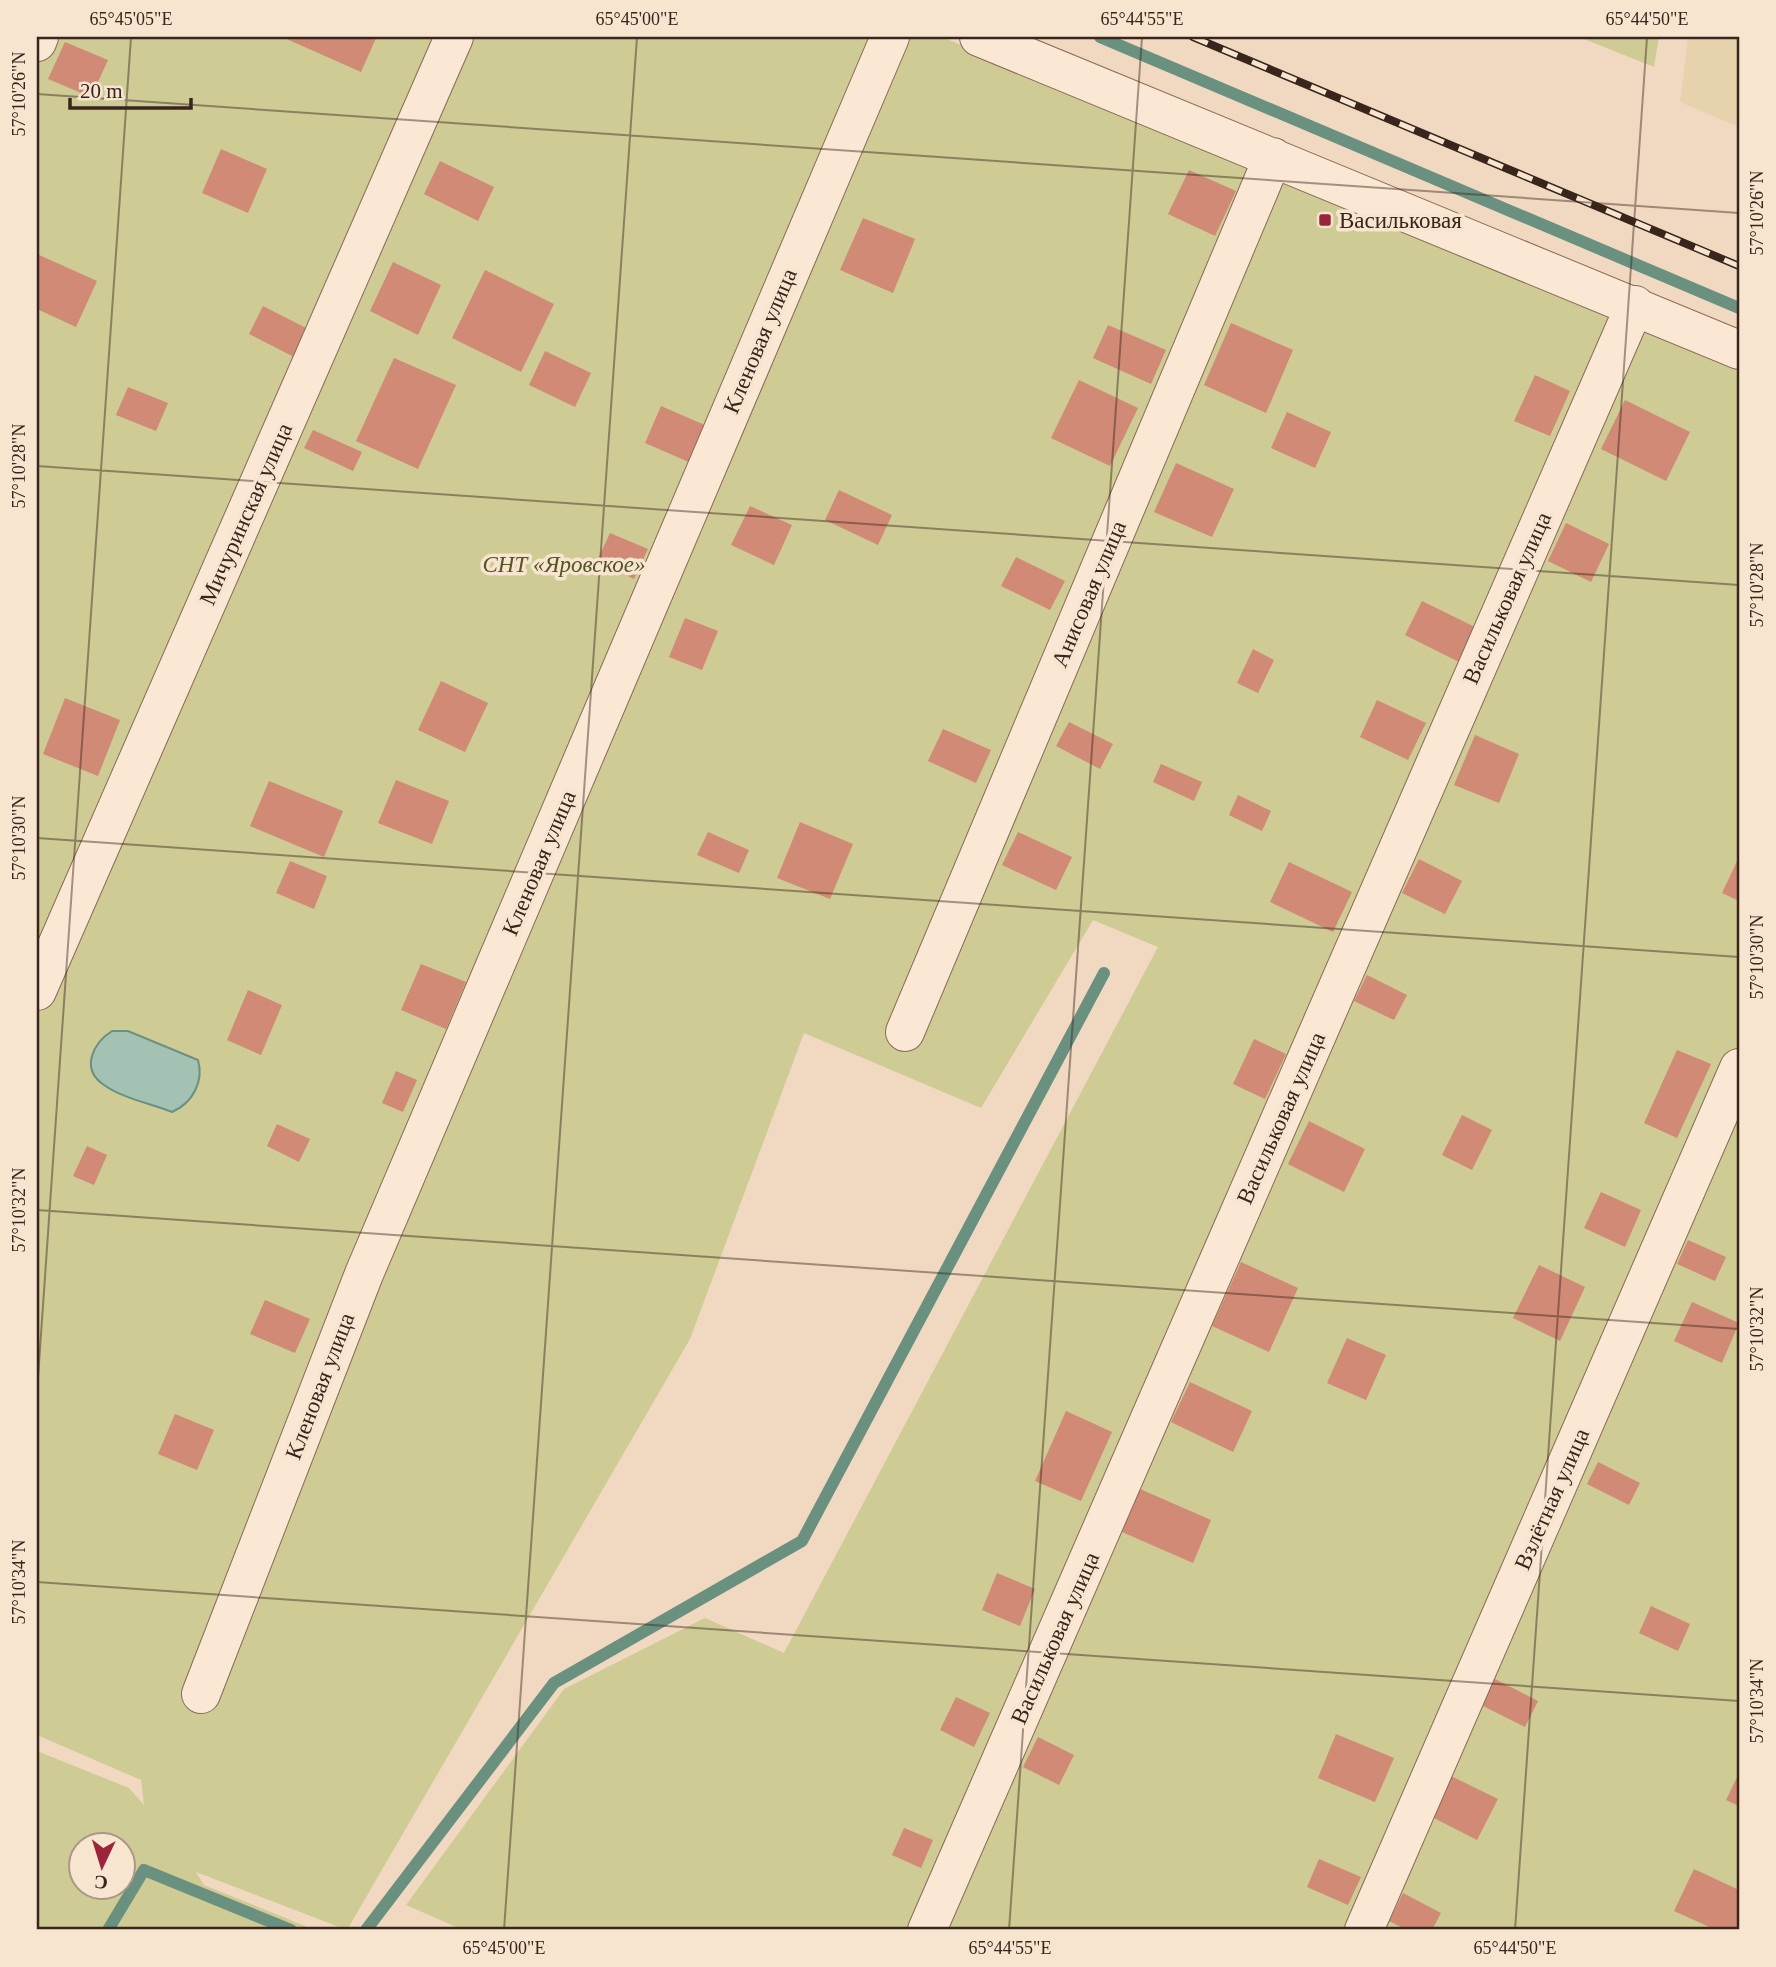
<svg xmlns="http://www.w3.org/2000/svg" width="1776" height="1967" viewBox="0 0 1776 1967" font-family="Georgia,serif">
<rect width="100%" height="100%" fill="#f0d9c0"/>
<!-- farmland -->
<path fill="#e6d2ad" d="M 1688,37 L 1739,37 L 1739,127 L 1680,102 Z"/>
<!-- green -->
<path fill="#cecb94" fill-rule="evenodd" d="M 37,37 L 942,37 L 1739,372 L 1739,1930 L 463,1930 L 406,1905 L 564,1689 L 705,1618 L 784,1653 L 1158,947 L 1093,920 L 981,1108 L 804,1033 L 690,1339 L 347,1930 L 196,1872 L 204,1885 L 315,1930 L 37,1930 L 37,1751 L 129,1788 L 144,1805 L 141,1780 L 37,1735 ZM 80,1844 L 122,1844 L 122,1886 L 80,1886 Z
M 1579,37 L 1659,37 L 1654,67 Z"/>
<!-- water -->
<path fill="#a3c2b3" stroke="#6a9080" stroke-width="2" d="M 112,1031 L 128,1031 L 198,1060 C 204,1081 193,1103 172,1112 C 152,1104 122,1098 104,1085 C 80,1069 93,1043 112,1031 Z"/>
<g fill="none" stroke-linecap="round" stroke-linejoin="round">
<!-- stream -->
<path stroke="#6a9080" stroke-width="12" d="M 1100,37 L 1739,308
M 108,1930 L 144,1870 L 291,1930
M 366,1930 L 554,1683 L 802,1541 L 1104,973"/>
</g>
<!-- building -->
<path fill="#d08a75" d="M 282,37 L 373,37 L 376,38 L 361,72 Z
M 65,42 L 108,60 L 91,97 L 48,79 Z
M 221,149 L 267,169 L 248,213 L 202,193 Z
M 440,161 L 494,187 L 478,221 L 424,194 Z
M 1189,170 L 1236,191 L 1215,236 L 1168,214 Z
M 863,218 L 915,239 L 893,293 L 840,270 Z
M 37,254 L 97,281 L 76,327 L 37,309 Z
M 393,262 L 441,285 L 418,335 L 370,311 Z
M 485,270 L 554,304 L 521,372 L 452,338 Z
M 263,306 L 308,329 L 294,357 L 249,334 Z
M 1231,323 L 1293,350 L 1266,413 L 1204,385 Z
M 1108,325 L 1166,350 L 1151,384 L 1093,358 Z
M 545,351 L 591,373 L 575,407 L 529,385 Z
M 394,358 L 456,385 L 418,469 L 356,441 Z
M 1535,375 L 1570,391 L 1550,436 L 1514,421 Z
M 1079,380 L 1138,408 L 1110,466 L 1051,438 Z
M 128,387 L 168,403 L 156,431 L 116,415 Z
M 1625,400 L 1690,432 L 1666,481 L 1601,449 Z
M 661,406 L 707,426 L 691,463 L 645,443 Z
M 1287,412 L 1331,432 L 1315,468 L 1271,448 Z
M 313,430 L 362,452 L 353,471 L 304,448 Z
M 1176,463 L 1234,489 L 1212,537 L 1154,512 Z
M 839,490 L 892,515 L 878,545 L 825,520 Z
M 750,506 L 792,525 L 774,565 L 731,545 Z
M 1566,523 L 1609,544 L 1591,582 L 1548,561 Z
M 610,533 L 648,549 L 634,579 L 597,561 Z
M 1016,557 L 1065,581 L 1050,610 L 1001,586 Z
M 1422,601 L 1477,628 L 1459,662 L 1405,635 Z
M 685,618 L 718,631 L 702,670 L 669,657 Z
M 1253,649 L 1274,660 L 1258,693 L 1237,683 Z
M 441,681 L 488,703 L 465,752 L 418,730 Z
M 65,698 L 120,720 L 98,776 L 43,754 Z
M 1377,700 L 1426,723 L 1408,760 L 1360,737 Z
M 1069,722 L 1113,744 L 1100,769 L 1056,746 Z
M 943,729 L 991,750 L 976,783 L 928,761 Z
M 1475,735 L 1519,754 L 1499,803 L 1454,785 Z
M 1161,764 L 1202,782 L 1194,801 L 1153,782 Z
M 396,780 L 449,801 L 432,844 L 378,823 Z
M 269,781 L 343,811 L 324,857 L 250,826 Z
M 1238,795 L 1271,811 L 1262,831 L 1229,815 Z
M 800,822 L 853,844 L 830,899 L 777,878 Z
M 708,832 L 749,850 L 739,873 L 697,855 Z
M 1018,832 L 1072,857 L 1056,890 L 1002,865 Z
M 1739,857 L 1739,901 L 1722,893 Z
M 1419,859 L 1462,881 L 1445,914 L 1402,893 Z
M 290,861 L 327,876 L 314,909 L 276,893 Z
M 1289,862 L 1352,892 L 1333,932 L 1270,902 Z
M 421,964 L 466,982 L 446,1029 L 401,1010 Z
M 1367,975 L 1407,995 L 1394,1020 L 1354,1001 Z
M 248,990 L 282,1005 L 261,1055 L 227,1040 Z
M 1254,1039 L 1286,1054 L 1265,1099 L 1233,1084 Z
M 1677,1050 L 1711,1064 L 1677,1138 L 1644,1123 Z
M 396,1071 L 417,1080 L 403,1112 L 382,1103 Z
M 1462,1115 L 1492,1130 L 1472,1170 L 1442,1155 Z
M 1309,1121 L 1365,1149 L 1344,1192 L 1288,1164 Z
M 277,1124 L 310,1139 L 299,1162 L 267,1146 Z
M 87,1146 L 107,1155 L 94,1185 L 73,1176 Z
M 1601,1192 L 1641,1210 L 1625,1247 L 1584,1228 Z
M 1688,1240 L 1726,1257 L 1715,1281 L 1677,1264 Z
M 1241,1262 L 1298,1288 L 1269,1352 L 1212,1326 Z
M 1539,1265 L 1585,1287 L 1560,1341 L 1513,1318 Z
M 265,1300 L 310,1319 L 295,1353 L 250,1334 Z
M 1692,1302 L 1739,1323 L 1722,1363 L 1674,1341 Z
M 1347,1338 L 1386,1355 L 1366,1400 L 1327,1383 Z
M 1190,1382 L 1252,1411 L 1233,1452 L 1171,1422 Z
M 1066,1411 L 1112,1432 L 1081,1501 L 1035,1481 Z
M 175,1414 L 214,1430 L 197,1470 L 158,1454 Z
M 1598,1462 L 1640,1483 L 1629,1505 L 1587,1484 Z
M 1140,1489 L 1211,1520 L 1193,1563 L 1122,1532 Z
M 997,1573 L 1035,1589 L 1020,1626 L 982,1610 Z
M 1651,1606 L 1690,1624 L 1678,1651 L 1639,1633 Z
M 1495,1679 L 1538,1701 L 1525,1727 L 1481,1705 Z
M 956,1697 L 990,1713 L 974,1747 L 940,1730 Z
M 1336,1734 L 1394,1758 L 1375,1802 L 1318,1778 Z
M 1038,1737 L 1074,1755 L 1059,1785 L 1023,1767 Z
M 1739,1773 L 1739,1806 L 1726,1800 Z
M 1451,1776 L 1498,1799 L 1477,1840 L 1430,1816 Z
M 904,1828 L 933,1840 L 921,1868 L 892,1855 Z
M 1319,1859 L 1361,1877 L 1348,1905 L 1307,1887 Z
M 1694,1869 L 1739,1890 L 1739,1930 L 1716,1930 L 1674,1911 Z
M 1403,1893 L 1441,1913 L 1432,1930 L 1407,1930 L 1389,1921 Z"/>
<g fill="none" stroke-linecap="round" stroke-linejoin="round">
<defs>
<path id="minor" d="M 979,37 L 1739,350
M 37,42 L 39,37
M 37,991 L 454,37
M 905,1032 L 1273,157
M 201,1694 L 364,1274 L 890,37
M 927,1930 L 1635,305
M 1364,1930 L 1739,1068"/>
</defs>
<!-- minor casing -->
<use href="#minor" stroke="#8a6957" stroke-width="40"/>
<!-- minor -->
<use href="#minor" stroke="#fae8d4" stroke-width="38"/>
<defs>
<path id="rail" d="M 1193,37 L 1739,266"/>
</defs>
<!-- rail casing -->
<use href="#rail" stroke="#39251c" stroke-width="8"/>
<!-- rail -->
<use href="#rail" stroke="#f7e5d0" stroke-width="5" stroke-dasharray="16" stroke-linecap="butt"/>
</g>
<!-- ticks -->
<path fill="none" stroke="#39251c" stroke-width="2" stroke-opacity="0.45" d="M 37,94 L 1739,213M 37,466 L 1739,585M 37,838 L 1739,957M 37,1210 L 1739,1329M 37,1392 L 131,37M 37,1582 L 1739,1701M 504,1930 L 637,37M 1009,1930 L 1142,37M 1515,1930 L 1647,37"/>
<!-- markers -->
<rect fill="#9b253b" stroke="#f7e5d0" stroke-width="2.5" x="1318" y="213" width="14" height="14" rx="3.5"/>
<g text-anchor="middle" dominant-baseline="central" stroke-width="7" stroke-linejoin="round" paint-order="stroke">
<!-- poi labels -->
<g font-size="23" fill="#39251c" stroke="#f7e5d0" text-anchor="start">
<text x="1339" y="220">Васильковая</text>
</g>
<!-- street labels -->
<g font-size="23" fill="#39251c" stroke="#f7e5d0">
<text transform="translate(760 341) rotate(-67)">Кленовая улица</text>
<text transform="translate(246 514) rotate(-66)">Мичуринская улица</text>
<text transform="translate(1089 594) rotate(-67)">Анисовая улица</text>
<text transform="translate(1507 598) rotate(-66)">Васильковая улица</text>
<text transform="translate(539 863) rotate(-67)">Кленовая улица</text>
<text transform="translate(1281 1118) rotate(-66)">Васильковая улица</text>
<text transform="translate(320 1386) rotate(-69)">Кленовая улица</text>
<text transform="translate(1552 1499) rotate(-66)">Взлётная улица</text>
<text transform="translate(1055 1638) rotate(-66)">Васильковая улица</text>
</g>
<!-- park labels -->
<g font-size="23" font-style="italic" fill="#525622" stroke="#f7e5d0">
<text x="564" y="564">СНТ «Яровское»</text>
</g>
</g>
<!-- border -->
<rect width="1776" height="1967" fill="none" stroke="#f7e5d0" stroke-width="77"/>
<!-- north arrow -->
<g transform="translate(102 1866) rotate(184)"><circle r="33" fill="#f7e5d0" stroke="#ab9888" stroke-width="2"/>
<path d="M0-5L12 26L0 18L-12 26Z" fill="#9b253b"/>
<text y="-10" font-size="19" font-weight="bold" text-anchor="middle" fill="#39251c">С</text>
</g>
<!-- scale -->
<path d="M70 98v10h121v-10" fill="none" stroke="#39251c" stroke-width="3.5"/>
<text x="80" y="98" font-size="21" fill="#39251c" stroke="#f7e5d0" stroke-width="5" paint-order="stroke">20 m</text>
<rect x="38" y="38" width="1700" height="1890" fill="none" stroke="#39251c" stroke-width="2.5"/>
<g font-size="18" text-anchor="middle" fill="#39251c">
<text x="131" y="25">65°45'05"E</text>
<text x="637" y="25">65°45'00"E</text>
<text x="1142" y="25">65°44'55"E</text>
<text x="1647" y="25">65°44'50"E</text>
<text transform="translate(19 94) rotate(-90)" y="6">57°10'26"N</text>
<text transform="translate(1757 213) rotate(-90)" y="6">57°10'26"N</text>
<text transform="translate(19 466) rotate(-90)" y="6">57°10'28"N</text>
<text transform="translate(1757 585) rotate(-90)" y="6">57°10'28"N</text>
<text transform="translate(19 838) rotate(-90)" y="6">57°10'30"N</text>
<text transform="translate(1757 957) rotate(-90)" y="6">57°10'30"N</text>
<text transform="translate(19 1210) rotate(-90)" y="6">57°10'32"N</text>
<text transform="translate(1757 1329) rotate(-90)" y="6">57°10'32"N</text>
<text transform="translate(19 1582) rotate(-90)" y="6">57°10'34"N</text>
<text transform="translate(1757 1701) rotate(-90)" y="6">57°10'34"N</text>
<text x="504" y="1954">65°45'00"E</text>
<text x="1010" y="1954">65°44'55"E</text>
<text x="1515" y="1954">65°44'50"E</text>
</g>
</svg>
